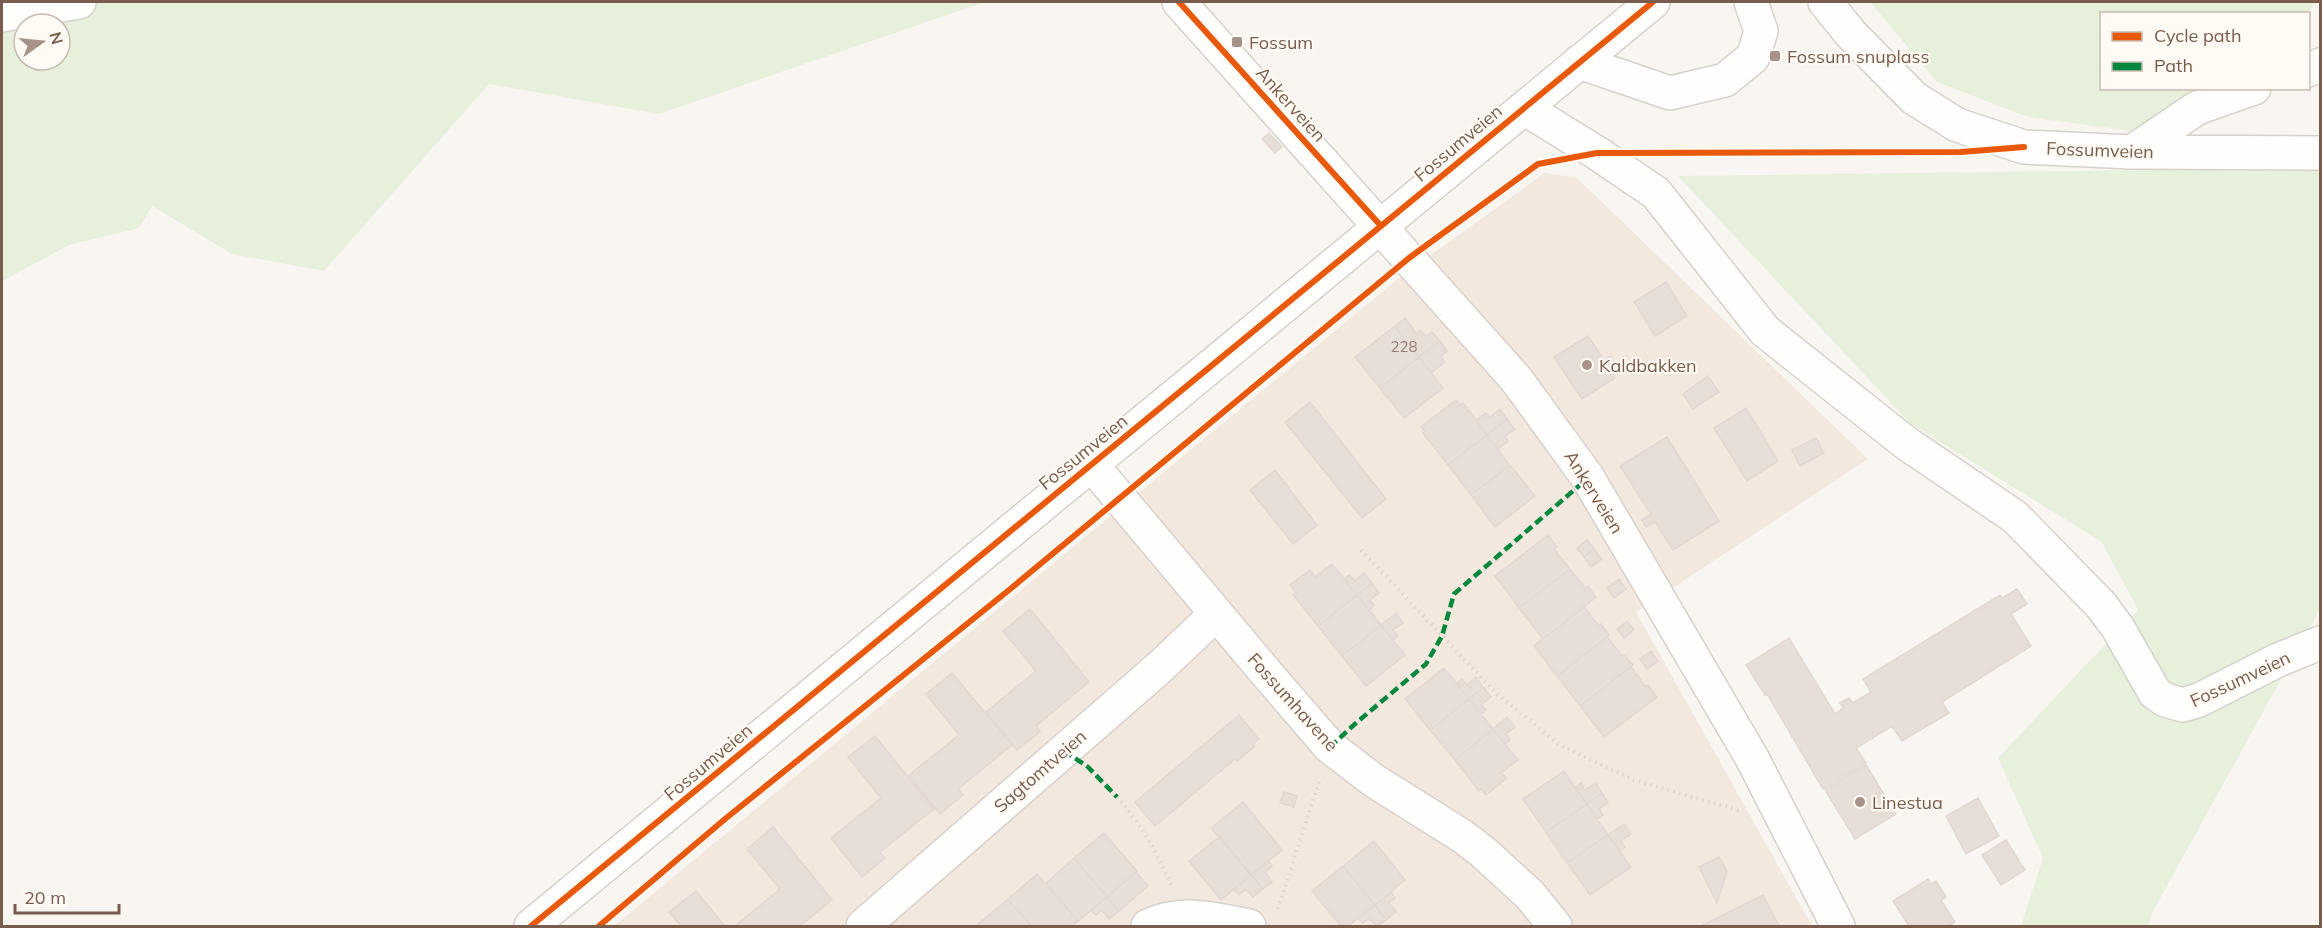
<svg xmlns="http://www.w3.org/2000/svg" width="2322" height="928" viewBox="0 0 2322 928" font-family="Mulish,sans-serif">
<rect width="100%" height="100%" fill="#f9f5f0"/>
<!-- residential -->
<path fill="#f2e8de" d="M 1545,173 L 1577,178 L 1868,459 L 1636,612 L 1812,926 L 614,926 L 1399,278 Z"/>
<!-- green -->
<path fill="#e7f0db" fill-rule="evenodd" d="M 2,2 L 985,2 L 659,114 L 489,84 L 324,271 L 232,254 L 152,206 L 139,228 L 69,245 L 2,281 ZM 24,24 L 60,24 L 60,60 L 24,60 Z
M 1870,2 L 2317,2 L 2307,13 L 2102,14 L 2102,88 L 2210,89 L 2132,131 L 2028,117 L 1937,82 Z
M 2320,168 L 2320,609 L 2153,911 L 2148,926 L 2021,926 L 2043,858 L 1998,758 L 2138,610 L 2102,542 L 1911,424 L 1678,176 Z"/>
<!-- building -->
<path fill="#e6ded7" stroke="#e2d8d2" stroke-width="1.5" d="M 1269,133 L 1282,147 L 1275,153 L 1262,139 Z
M 1666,282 L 1687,316 L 1655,336 L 1634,302 Z
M 1405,318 L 1416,333 L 1420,330 L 1426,336 L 1432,332 L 1440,341 L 1419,357 L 1395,326 Z
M 1395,326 L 1419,357 L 1380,388 L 1355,357 Z
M 1588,336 L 1604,360 L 1610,356 L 1619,370 L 1613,374 L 1615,378 L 1582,399 L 1554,357 Z
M 1440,341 L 1447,351 L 1441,356 L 1445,362 L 1431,373 L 1419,357 Z
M 1419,357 L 1443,388 L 1404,418 L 1380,388 Z
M 1708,376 L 1719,392 L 1693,409 L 1683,394 Z
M 1456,400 L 1460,405 L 1463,403 L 1487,435 L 1448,465 L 1423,433 L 1425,432 L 1421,427 Z
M 1310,402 L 1386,499 L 1362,518 L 1285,422 Z
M 1746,408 L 1778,461 L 1747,481 L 1714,428 Z
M 1500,409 L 1507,419 L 1487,435 L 1476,420 L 1486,413 L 1490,417 Z
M 1507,419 L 1515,429 L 1505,436 L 1508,441 L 1498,449 L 1487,435 Z
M 1487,435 L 1510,465 L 1471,495 L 1448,465 Z
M 1667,437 L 1719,521 L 1673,550 L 1655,522 L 1646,527 L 1642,520 L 1651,514 L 1620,466 Z
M 1816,438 L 1824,453 L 1800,466 L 1792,450 Z
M 1510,465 L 1535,496 L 1495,527 L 1471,495 Z
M 1275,470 L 1317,525 L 1293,544 L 1250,490 Z
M 1548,535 L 1557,547 L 1554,549 L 1570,569 L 1519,608 L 1495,576 Z
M 1587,540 L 1594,549 L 1584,557 L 1577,548 Z
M 1594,549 L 1602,559 L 1591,567 L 1584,557 Z
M 1332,564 L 1357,595 L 1318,626 L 1293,595 L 1296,593 L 1290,585 L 1310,570 L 1315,577 Z
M 1570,569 L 1585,588 L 1588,586 L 1596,597 L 1543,639 L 1519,608 Z
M 1364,573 L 1372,583 L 1357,595 L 1344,579 L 1349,575 L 1355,581 Z
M 1619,579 L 1626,589 L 1614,598 L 1607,588 Z
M 1372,583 L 1379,593 L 1370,600 L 1374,605 L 1369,610 L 1357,595 Z
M 2017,589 L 2027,604 L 2011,614 L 2031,646 L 1942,702 L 1949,713 L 1902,741 L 1892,726 L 1856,748 L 1866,763 L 1823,789 L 1767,694 L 1765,695 L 1746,665 L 1789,638 L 1835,714 L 1843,708 L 1840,703 L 1849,698 L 1853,703 L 1871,692 L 1863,679 L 2000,595 L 2002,598 Z
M 1357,595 L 1381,625 L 1342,656 L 1318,626 Z
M 1584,607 L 1599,626 L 1601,624 L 1609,635 L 1557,676 L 1534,646 Z
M 1030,609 L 1089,682 L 1036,726 L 1040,732 L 1017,750 L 986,712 L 1036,671 L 1003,631 Z
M 1396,613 L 1403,623 L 1393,630 L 1398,636 L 1393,640 L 1381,625 Z
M 1627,621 L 1634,630 L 1624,638 L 1617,629 Z
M 1381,625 L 1405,655 L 1366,686 L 1342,656 Z
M 1607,637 L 1622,656 L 1624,655 L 1633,665 L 1580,706 L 1557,676 Z
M 1651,651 L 1658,661 L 1647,669 L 1640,659 Z
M 1631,667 L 1646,687 L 1648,685 L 1657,697 L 1604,737 L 1580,706 Z
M 1444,668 L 1469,699 L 1430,730 L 1405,699 Z
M 952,673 L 1012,745 L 958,789 L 963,795 L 940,814 L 909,775 L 959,735 L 926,694 Z
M 1476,677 L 1483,687 L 1469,699 L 1457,683 L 1462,679 L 1467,685 Z
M 1483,687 L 1491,697 L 1481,705 L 1486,710 L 1481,714 L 1469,699 Z
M 1469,699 L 1493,729 L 1455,760 L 1430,730 Z
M 1239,715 L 1259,739 L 1253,744 L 1255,746 L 1237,761 L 1235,759 L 1155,826 L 1135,802 Z
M 1507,717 L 1515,727 L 1506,734 L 1510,740 L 1505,744 L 1493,729 Z
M 1493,729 L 1518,760 L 1501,773 L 1507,778 L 1486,795 L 1481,789 L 1479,791 L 1455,760 Z
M 875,736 L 934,809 L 880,852 L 885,858 L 862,877 L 831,838 L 881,798 L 848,757 Z
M 1866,765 L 1896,814 L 1855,839 L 1825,790 Z
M 1564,771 L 1587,804 L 1546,832 L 1523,799 Z
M 1581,783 L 1585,790 L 1596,783 L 1602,793 L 1587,804 L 1576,787 Z
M 1284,792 L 1297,796 L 1294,807 L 1280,803 Z
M 1602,793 L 1608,803 L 1599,809 L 1603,815 L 1597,819 L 1587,804 Z
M 1978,798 L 1999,836 L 1966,854 L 1946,816 Z
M 1243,802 L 1282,850 L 1251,875 L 1211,828 Z
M 1587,804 L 1608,835 L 1567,863 L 1546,832 Z
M 1624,824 L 1631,834 L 1621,841 L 1625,847 L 1620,851 L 1608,835 Z
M 773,827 L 832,900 L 800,926 L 735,926 L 780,889 L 747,849 Z
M 1104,833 L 1137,871 L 1107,897 L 1074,858 Z
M 1608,835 L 1631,867 L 1590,895 L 1567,863 Z
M 1220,836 L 1251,875 L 1221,900 L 1189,861 Z
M 2006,840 L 2025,870 L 2001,885 L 1982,855 Z
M 1374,841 L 1405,880 L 1375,905 L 1343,866 Z
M 1719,857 L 1727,871 L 1717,903 L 1699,867 Z
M 1074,858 L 1107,897 L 1078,921 L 1046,883 Z
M 1269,861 L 1272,866 L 1265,872 L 1272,882 L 1263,889 L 1251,875 Z
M 1343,866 L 1375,905 L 1348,926 L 1341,926 L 1312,891 Z
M 1136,872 L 1148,886 L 1119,911 L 1107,897 Z
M 1037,874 L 1078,921 L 1071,926 L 1031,926 L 1008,899 Z
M 1251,875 L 1263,889 L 1253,897 L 1246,889 L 1239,895 L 1234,889 Z
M 1928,879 L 1931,884 L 1936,881 L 1946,897 L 1941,900 L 1955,922 L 1948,926 L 1909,926 L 1893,901 Z
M 696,891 L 725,926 L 681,926 L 669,912 Z
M 1391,892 L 1395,898 L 1389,903 L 1396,912 L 1386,920 L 1375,905 Z
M 1763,895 L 1779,926 L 1701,926 Z
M 1107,897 L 1119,911 L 1109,919 L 1102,910 L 1096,915 L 1091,910 Z
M 1008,899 L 1031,926 L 980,926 L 978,924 Z
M 1375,905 L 1386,920 L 1378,926 L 1376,926 L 1369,918 L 1363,923 L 1358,918 Z"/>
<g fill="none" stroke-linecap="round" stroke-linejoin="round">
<defs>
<path id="minor" d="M 1179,2 L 1516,379 L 1588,478 L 1752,758 L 1838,926
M 1825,2 L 1851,34 L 1914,98 L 1957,125 L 2024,147 L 2132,152 L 2320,153
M 2,15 L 79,2
M 1579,62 L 1670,93 L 1725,80 L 1753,57 L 1761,31 L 1751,2
M 2308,70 L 2320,65
M 1524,108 L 1597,153 L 1656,193 L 1765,331 L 1906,443 L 2015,517 L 2101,605 L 2118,628 L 2155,693 L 2165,700 L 2183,705 L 2199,700 L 2278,660 L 2320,643
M 2132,152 L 2197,108 L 2254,88
M 1091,464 L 1262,668 L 1330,747 L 1373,780 L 1462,836 L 1483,852 L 1530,895 L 1555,926
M 531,926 L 1653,2
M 863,926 L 1160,667 L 1216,614
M 1148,926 C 1181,910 1214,919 1249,926"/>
</defs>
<!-- minor casing -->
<use href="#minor" stroke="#d7d1cb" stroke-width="36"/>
<!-- path -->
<path stroke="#dcd5d0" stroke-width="4" stroke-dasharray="1.5 4.5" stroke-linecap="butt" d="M 1361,550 L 1497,694 L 1560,745 L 1634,780 L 1738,810 L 1740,809
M 1117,797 C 1141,823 1156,852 1171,885
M 1278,909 L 1319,782"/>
<!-- minor -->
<use href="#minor" stroke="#fefefd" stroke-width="33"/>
<!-- quiet -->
<path stroke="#00873e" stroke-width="4.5" stroke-dasharray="9 4.5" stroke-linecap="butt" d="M 1330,747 L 1356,723 L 1426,664 L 1442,636 L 1454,594 L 1588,478
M 1064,751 L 1088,767 L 1117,797"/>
<defs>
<path id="cycleway" d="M 1179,2 L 1381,226
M 531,926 L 1653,2
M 599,926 L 725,819 L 1009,590 L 1409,258 L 1538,164 L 1597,153 L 1961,152 L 2024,147"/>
</defs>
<!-- cycleway casing -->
<use href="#cycleway" stroke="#fffaf3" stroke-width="10"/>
<!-- cycleway -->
<use href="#cycleway" stroke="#e8590c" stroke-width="6"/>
</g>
<!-- markers -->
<g fill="#a69286" stroke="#fffaf3" stroke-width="2">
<rect x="1231" y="36" width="12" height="12" rx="3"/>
<rect x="1769" y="50" width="12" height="12" rx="3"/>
<circle cx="1587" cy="365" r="6"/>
<circle cx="1860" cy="802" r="6"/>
</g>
<g text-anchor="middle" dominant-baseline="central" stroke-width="4.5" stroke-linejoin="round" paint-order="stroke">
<!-- number labels -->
<g font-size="15" fill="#977e72">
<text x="1404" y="346">228</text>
</g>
<!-- poi labels -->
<g font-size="18" fill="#7a5c4d" stroke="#fffaf3" text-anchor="start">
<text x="1249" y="42">Fossum</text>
<text x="1787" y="56">Fossum snuplass</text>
<text x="1599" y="365">Kaldbakken</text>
<text x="1872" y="802">Linestua</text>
</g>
<!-- street labels -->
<g font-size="18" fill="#7a5c4d" stroke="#fffaf3">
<text transform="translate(1291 104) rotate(48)">Ankerveien</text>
<text transform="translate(1458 143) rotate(-40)">Fossumveien</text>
<text transform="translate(2100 150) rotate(2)">Fossumveien</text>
<text transform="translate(1083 452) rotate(-39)">Fossumveien</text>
<text transform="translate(1594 492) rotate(58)">Ankerveien</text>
<text transform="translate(2240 679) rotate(-25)">Fossumveien</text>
<text transform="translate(1293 702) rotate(48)">Fossumhavene</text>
<text transform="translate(708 762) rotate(-40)">Fossumveien</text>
<text transform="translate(1040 771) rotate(-41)">Sagtomtveien</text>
</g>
</g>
<!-- border -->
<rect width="2322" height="928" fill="none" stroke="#7a5c4d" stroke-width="6"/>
<!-- legend -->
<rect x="2100" y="12" width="210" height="78" fill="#fffaf3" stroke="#cabbb1" stroke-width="1.5"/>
<rect x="2112" y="32" width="30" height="9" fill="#e8590c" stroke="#cabbb1" stroke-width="1.5"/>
<text x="2154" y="42" font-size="18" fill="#7a5c4d">Cycle path</text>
<rect x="2112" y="62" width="30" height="9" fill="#00873e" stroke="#cabbb1" stroke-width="1.5"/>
<text x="2154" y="72" font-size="18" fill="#7a5c4d">Path</text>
<!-- north arrow -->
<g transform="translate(42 42) rotate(75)"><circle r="28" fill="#fffaf3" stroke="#cabbb1" stroke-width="1.5"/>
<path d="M0-4.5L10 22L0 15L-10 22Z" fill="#a69286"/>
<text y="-9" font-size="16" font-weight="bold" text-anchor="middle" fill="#7a5c4d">N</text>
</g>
<!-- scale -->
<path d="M15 904v9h104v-9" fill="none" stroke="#7a5c4d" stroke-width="3"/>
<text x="24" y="904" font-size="18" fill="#7a5c4d" stroke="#fffaf3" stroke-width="4.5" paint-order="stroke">20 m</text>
</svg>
